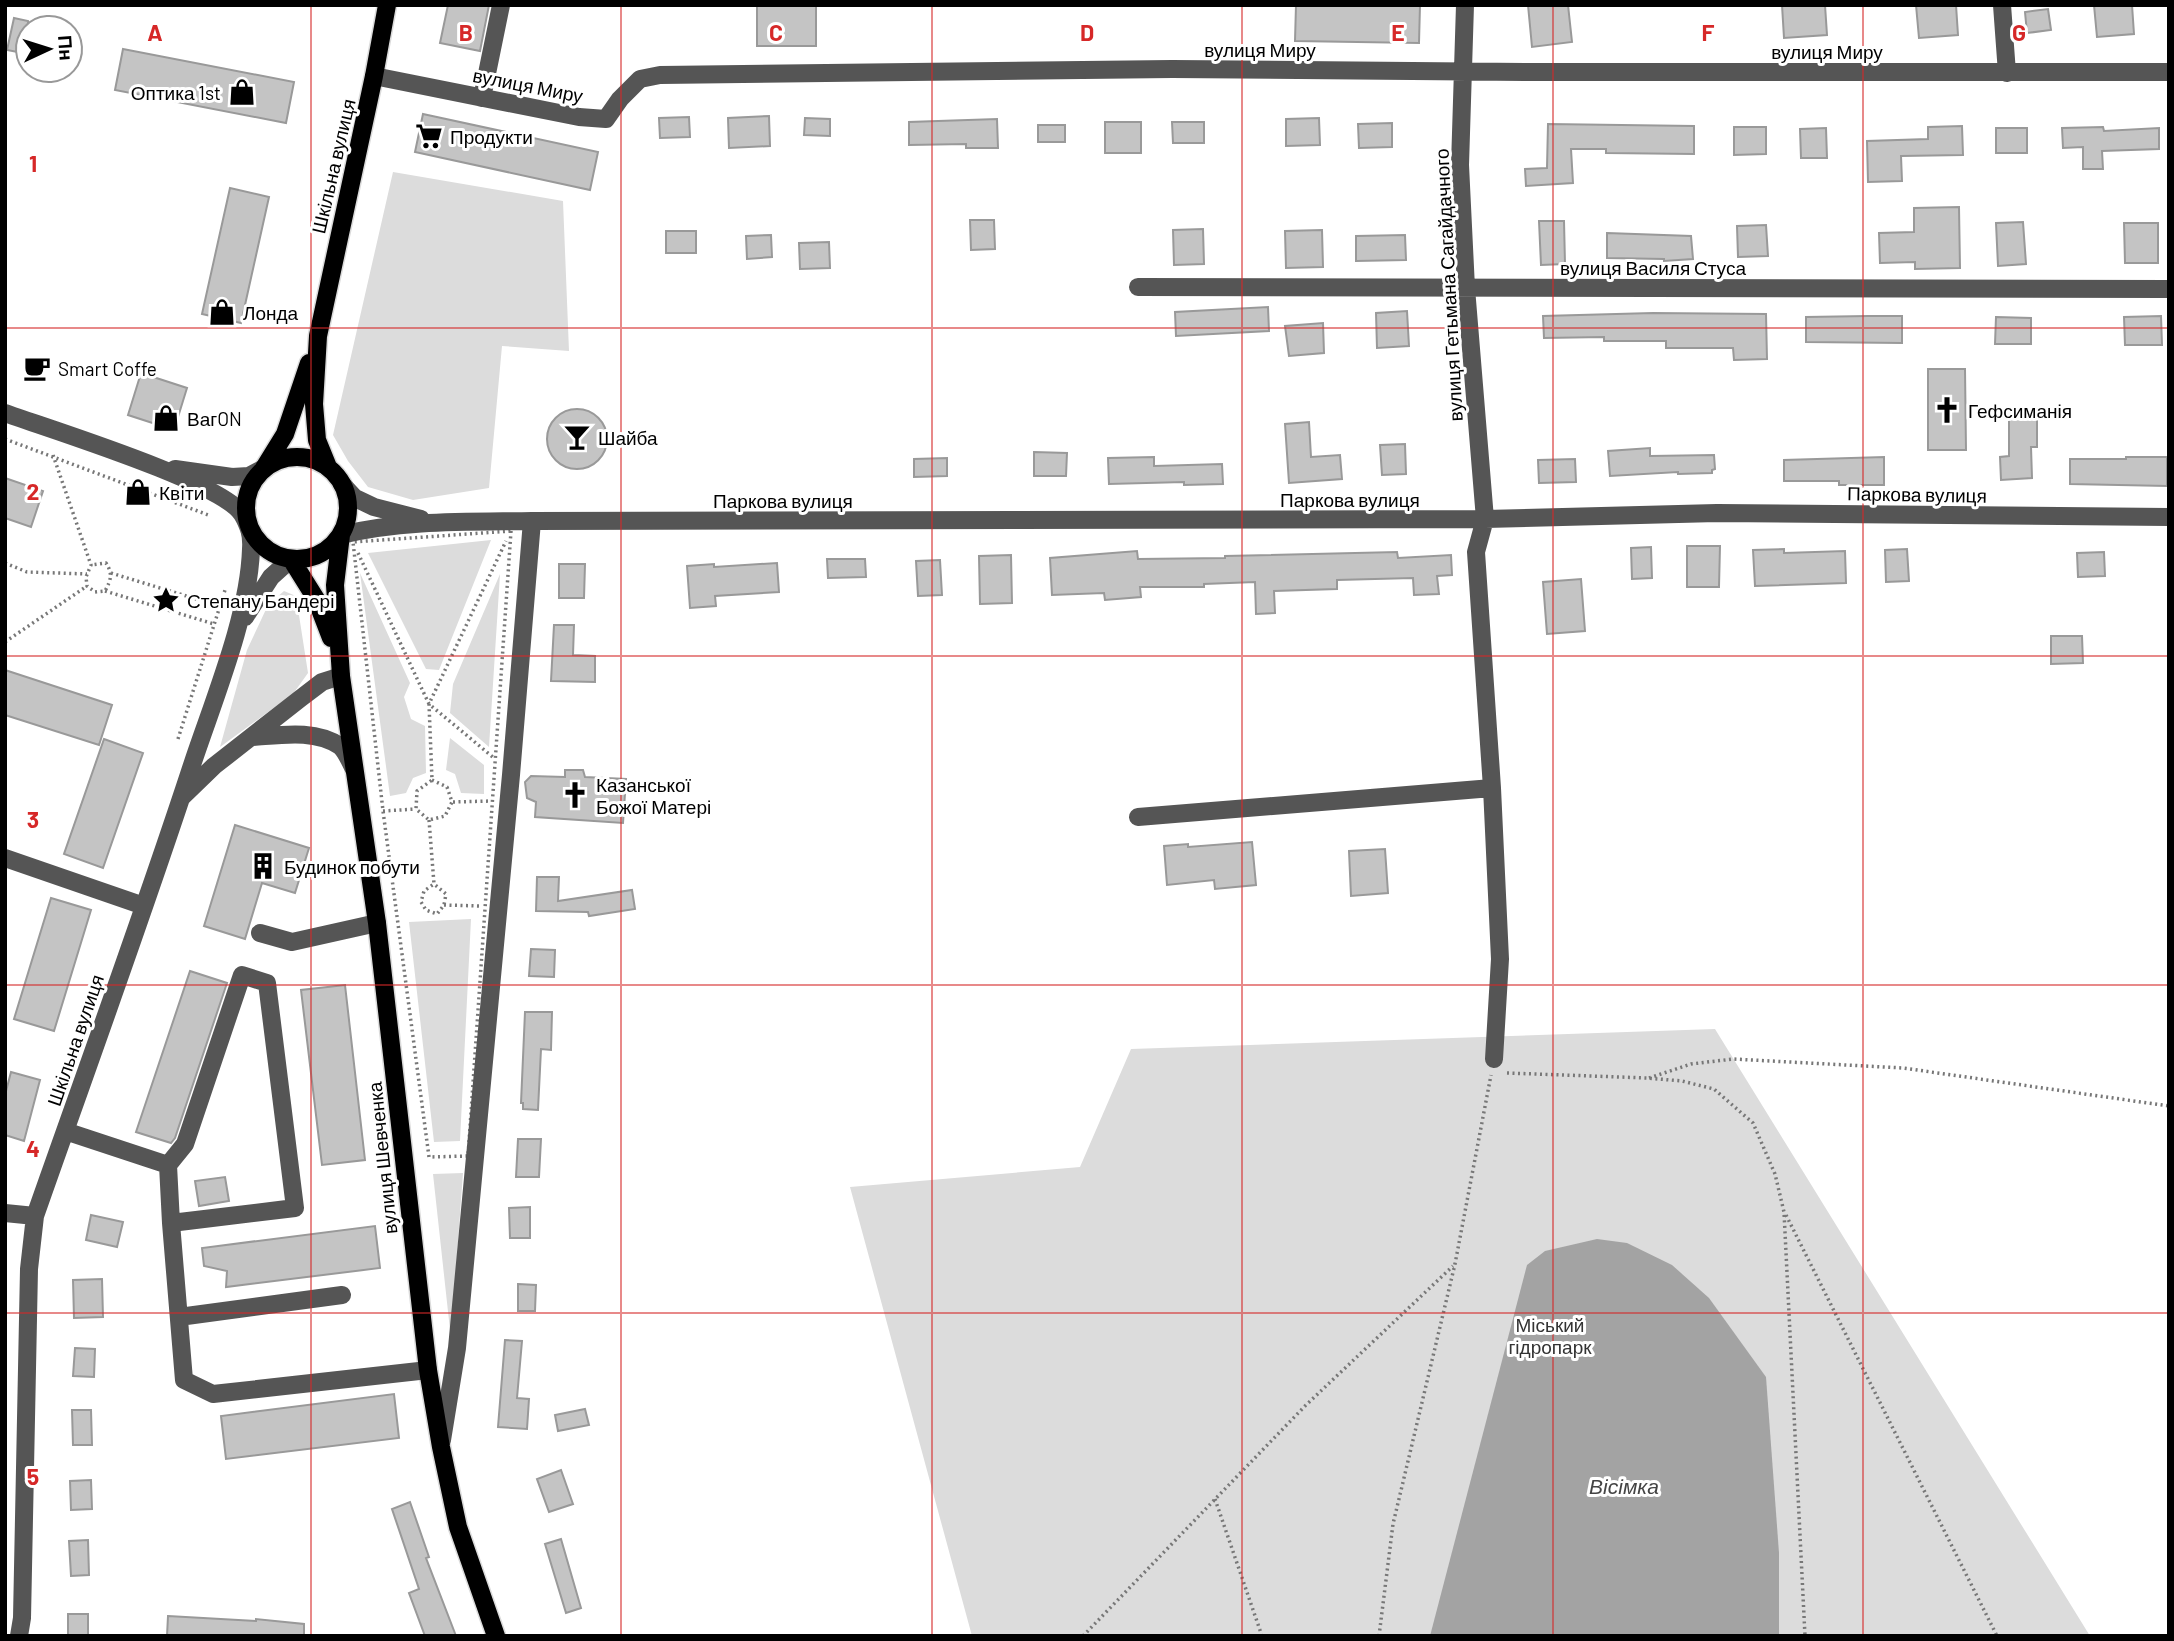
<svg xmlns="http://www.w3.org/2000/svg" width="2174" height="1641" viewBox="0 0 2174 1641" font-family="Barlow,sans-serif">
<rect width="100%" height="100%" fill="#fff"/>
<!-- green -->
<path fill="#dcdcdc" d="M 393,172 L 563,201 L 569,351 L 502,346 L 489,488 L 413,500 L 368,487 L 348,461 L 333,435 Z
M 491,540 L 439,670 L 426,669 L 368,553 Z
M 360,573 L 410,683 L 404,697 L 411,719 L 425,726 L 426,773 L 413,778 L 406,793 L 390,796 Z
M 500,574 L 489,747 L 450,713 L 453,684 Z
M 284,591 L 296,596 L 308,673 L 293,694 L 220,747 L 247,650 L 268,605 Z
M 450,738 L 484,765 L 484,794 L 461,793 L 455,774 L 446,770 Z
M 471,919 L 460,1141 L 434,1142 L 409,922 Z
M 1715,1029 L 2090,1636 L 972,1636 L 850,1187 L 1080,1167 L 1131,1049 Z
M 463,1173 L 451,1339 L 433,1174 Z"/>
<!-- water -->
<path fill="#a3a3a3" d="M 1597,1239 L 1627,1243 L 1672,1265 L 1709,1298 L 1766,1377 L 1779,1553 L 1779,1636 L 1430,1636 L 1527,1265 L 1545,1251 Z"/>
<!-- building -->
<path fill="#c4c4c4" stroke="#999" stroke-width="2" d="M 448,5 L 489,5 L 480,51 L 440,43 Z
M 757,5 L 816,5 L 816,46 L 757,46 Z
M 1296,5 L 1420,5 L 1419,43 L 1295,41 Z
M 1528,5 L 1568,5 L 1572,42 L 1532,47 Z
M 1782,5 L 1825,5 L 1827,35 L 1784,38 Z
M 1916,5 L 1956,5 L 1958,35 L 1919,38 Z
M 2094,5 L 2132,5 L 2134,34 L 2097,37 Z
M 2048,9 L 2051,30 L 2027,33 L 2025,12 Z
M 14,18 L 28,21 L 28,54 L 7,50 Z
M 123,49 L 294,82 L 286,123 L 115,90 Z
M 423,114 L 598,152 L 590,190 L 415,152 Z
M 769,116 L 770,146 L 729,148 L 728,118 Z
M 689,117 L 690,137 L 660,138 L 659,118 Z
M 805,118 L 830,119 L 830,136 L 804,135 Z
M 1319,118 L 1320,145 L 1286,146 L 1286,119 Z
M 997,119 L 998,148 L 966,148 L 966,144 L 909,145 L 909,122 Z
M 1105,122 L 1141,122 L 1141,153 L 1105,153 Z
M 1172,122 L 1204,122 L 1204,143 L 1173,143 Z
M 1392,123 L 1392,147 L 1359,148 L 1358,124 Z
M 1548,124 L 1694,126 L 1694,154 L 1606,153 L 1606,149 L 1571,149 L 1573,183 L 1526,186 L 1525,169 L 1547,168 Z
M 1038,125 L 1065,125 L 1065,142 L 1038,142 Z
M 1962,126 L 1963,155 L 1901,156 L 1902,181 L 1868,182 L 1867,141 L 1928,139 L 1928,127 Z
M 1734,127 L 1766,127 L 1766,154 L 1734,155 Z
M 2103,127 L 2104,131 L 2159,128 L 2159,149 L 2102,151 L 2103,169 L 2083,169 L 2083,147 L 2063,148 L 2062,128 Z
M 1826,128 L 1827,158 L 1801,158 L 1800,129 Z
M 1996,128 L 2027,128 L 2027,153 L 1996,153 Z
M 230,188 L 269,197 L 241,323 L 202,314 Z
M 1959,207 L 1960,268 L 1915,269 L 1915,262 L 1880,263 L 1879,233 L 1914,232 L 1914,208 Z
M 970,220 L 994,220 L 995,249 L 971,250 Z
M 1539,221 L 1564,221 L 1565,264 L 1541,265 Z
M 2023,222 L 2026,264 L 1998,266 L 1996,223 Z
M 2124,223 L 2158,223 L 2158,263 L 2125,263 Z
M 1766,225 L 1768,256 L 1738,257 L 1737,226 Z
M 1203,229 L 1204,264 L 1174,265 L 1173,230 Z
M 1322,230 L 1323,267 L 1286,268 L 1285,231 Z
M 666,231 L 696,231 L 696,253 L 666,253 Z
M 1607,233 L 1691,236 L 1693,259 L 1664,261 L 1664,259 L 1607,258 Z
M 771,235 L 772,257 L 747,259 L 746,236 Z
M 1405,235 L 1406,260 L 1356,261 L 1356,236 Z
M 829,242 L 830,268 L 800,269 L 799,243 Z
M 1268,307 L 1269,331 L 1176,336 L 1175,312 Z
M 1407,311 L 1409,346 L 1377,348 L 1376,313 Z
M 1653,313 L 1766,314 L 1767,359 L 1734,360 L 1733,348 L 1666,348 L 1666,341 L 1604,341 L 1604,337 L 1544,338 L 1543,316 Z
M 1868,316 L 1902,316 L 1902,343 L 1806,342 L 1806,317 Z
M 2161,316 L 2162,345 L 2125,345 L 2124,317 Z
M 1996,317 L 2031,318 L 2031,344 L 1995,344 Z
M 1323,323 L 1324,353 L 1289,356 L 1285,326 Z
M 1928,369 L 1965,369 L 1966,450 L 1928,450 Z
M 141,373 L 187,388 L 174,430 L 128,415 Z
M 2009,408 L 2037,408 L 2037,447 L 2031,447 L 2032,478 L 2001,480 L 2000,457 L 2009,456 Z
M547 439a30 30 0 1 1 60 0a30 30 0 1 1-60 0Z
M 1309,422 L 1311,457 L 1340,455 L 1342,479 L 1289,483 L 1285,424 Z
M 1405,444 L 1406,474 L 1382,475 L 1380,445 Z
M 1650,448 L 1650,456 L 1714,455 L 1715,469 L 1712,470 L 1712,473 L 1678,474 L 1678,472 L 1610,476 L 1608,451 Z
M 1034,452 L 1067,453 L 1066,476 L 1034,476 Z
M 1154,457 L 1154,466 L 1222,464 L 1223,484 L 1184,485 L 1184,482 L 1109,484 L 1108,458 Z
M 1884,457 L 1884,485 L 1839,485 L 1839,481 L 1784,481 L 1784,460 Z
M 2126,457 L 2167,457 L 2167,486 L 2070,484 L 2070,459 L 2126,459 Z
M 947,458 L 947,476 L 914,477 L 914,459 Z
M 1575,459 L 1576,482 L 1539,483 L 1538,460 Z
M 5,478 L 43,491 L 31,527 L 5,518 Z
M 1687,546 L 1720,546 L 1719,587 L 1687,587 Z
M 1651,547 L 1652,578 L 1632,579 L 1631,548 Z
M 1784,549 L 1784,553 L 1845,551 L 1846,583 L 1755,586 L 1753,550 Z
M 1907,549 L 1909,581 L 1886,582 L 1885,550 Z
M 1137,551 L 1138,559 L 1225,558 L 1225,556 L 1397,552 L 1398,558 L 1451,555 L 1452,575 L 1437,576 L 1439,594 L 1414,595 L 1413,578 L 1337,580 L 1337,589 L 1274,591 L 1275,613 L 1256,614 L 1255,582 L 1204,584 L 1204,587 L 1140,587 L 1141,597 L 1105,600 L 1104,593 L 1052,595 L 1050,558 Z
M 2104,552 L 2105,576 L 2078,577 L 2077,553 Z
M 1011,555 L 1012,603 L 980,604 L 979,556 Z
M 827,559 L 865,559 L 866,577 L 828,578 Z
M 940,560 L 942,595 L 918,596 L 916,561 Z
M 777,563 L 779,592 L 715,596 L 716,606 L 690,608 L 687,566 L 714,564 L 714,567 Z
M 559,564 L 585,564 L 584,598 L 559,598 Z
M 1581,579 L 1585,631 L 1547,634 L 1543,582 Z
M 554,625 L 574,625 L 573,655 L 595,656 L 595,682 L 551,681 Z
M 2051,636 L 2082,636 L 2083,663 L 2051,664 Z
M 5,670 L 112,705 L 99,745 L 5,715 Z
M 104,739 L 143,753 L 103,868 L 64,854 Z
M 565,770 L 583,770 L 585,777 L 626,779 L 623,823 L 535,817 L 536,802 L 527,798 L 525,782 L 531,776 L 565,777 Z
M 235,825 L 309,848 L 295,893 L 262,883 L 245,939 L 204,926 Z
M 1252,842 L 1256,885 L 1215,889 L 1214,880 L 1167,885 L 1164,846 L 1188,844 L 1188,847 Z
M 1385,849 L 1388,893 L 1351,896 L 1349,851 Z
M 537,877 L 559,877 L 558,901 L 632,890 L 635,909 L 589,916 L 588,912 L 536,911 Z
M 51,898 L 91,910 L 54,1031 L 14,1019 Z
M 531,949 L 555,950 L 554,977 L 529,976 Z
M 190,971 L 227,983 L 175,1138 L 171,1143 L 136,1132 Z
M 345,985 L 365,1160 L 322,1165 L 301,990 Z
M 525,1012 L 552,1012 L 551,1050 L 541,1049 L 538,1110 L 523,1109 L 523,1103 L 521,1103 Z
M 11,1072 L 40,1080 L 24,1141 L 5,1135 L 5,1095 Z
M 518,1139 L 541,1139 L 539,1177 L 516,1177 Z
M 225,1177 L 229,1201 L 199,1206 L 195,1181 Z
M 530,1207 L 530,1238 L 510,1238 L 509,1208 Z
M 91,1215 L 123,1222 L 117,1247 L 86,1240 Z
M 375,1226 L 380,1268 L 226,1287 L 227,1271 L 204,1266 L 202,1248 Z
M 102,1279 L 103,1317 L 74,1318 L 73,1280 Z
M 518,1284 L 536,1285 L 535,1311 L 518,1311 Z
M 505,1340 L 522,1341 L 517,1398 L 529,1399 L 527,1429 L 498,1427 Z
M 75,1348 L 95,1349 L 94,1377 L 73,1376 Z
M 394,1394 L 399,1438 L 226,1459 L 221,1416 Z
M 585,1409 L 589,1425 L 558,1431 L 555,1415 Z
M 72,1410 L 91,1410 L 92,1445 L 73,1445 Z
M 561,1470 L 573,1504 L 549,1512 L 537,1479 Z
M 91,1480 L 92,1509 L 71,1510 L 70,1481 Z
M 410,1502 L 429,1557 L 426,1558 L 456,1636 L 425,1636 L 409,1593 L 419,1589 L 392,1509 Z
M 561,1539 L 581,1608 L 566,1613 L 545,1544 Z
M 88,1540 L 89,1575 L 71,1576 L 69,1541 Z
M 68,1614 L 88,1614 L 88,1636 L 68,1636 Z
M 168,1616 L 256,1621 L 256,1619 L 304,1624 L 304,1636 L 167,1636 Z"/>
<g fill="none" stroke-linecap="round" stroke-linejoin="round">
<defs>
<path id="major" d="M246 508a51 51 0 1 1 102 0a51 51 0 1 1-102 0Z
M 328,467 L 317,440 L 314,404 L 318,336 L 374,76 L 387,5
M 264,468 L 285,434 L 309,363
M 341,535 L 335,585 L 341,676 L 377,923 L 428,1370 L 441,1447 L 458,1527 L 496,1636
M 291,559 L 316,599 L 331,638"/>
</defs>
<!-- major casing -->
<use href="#major" stroke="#dbdbdb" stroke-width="21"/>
<!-- path -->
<path stroke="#777" stroke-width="3.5" stroke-dasharray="2 3.5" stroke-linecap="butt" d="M 5,439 L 211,516
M 53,455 L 91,565 L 86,577 L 87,586 L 95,592 L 105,591 C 111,580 113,574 106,563 L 91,565
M 511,531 L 468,1156 L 429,1157 L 383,811 L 353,542 Z
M 358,553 L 429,704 L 494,758
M 5,563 L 27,572 L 87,574
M 111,573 L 219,606
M 105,591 L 214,624
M 5,642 L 87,586
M 178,739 L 225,590
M 432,780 L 447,787 L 452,802 L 445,816 L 429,820 L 416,809 L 417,791 L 432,780 L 429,704 L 506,541
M 453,802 L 491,801
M 383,811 L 416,809
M 429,820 L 434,884 L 424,891 L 421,902 L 426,910 L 437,914 L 444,905 L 446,894 L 434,884
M 444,905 L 480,906
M 1507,1073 L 1647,1078 L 1682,1081 L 1714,1089 L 1753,1123 L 1775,1174 L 1784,1212 L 1805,1636
M 1649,1078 L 1691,1064 L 1733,1059 L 1903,1068 L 2169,1106
M 1786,1215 L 1997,1636
M 1215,1499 L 1262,1636
M 1083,1636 L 1305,1406 L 1453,1266
M 1379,1636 L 1393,1524 L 1455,1264 L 1491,1075"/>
<!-- minor -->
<path stroke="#555" stroke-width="18" d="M 1465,5 L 1460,165 L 1466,288 L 1485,519 L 1476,552 L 1492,788 L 1500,959 L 1494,1059
M 2002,5 L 2007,73
M 374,76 L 579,117 L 606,119 L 620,99 L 640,79 L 660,75 L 1172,69 L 1525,72 L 2169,72
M 482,98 L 501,5
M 1138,287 L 2169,289
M 5,413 C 49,429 221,482 242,514 C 249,526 252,535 251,549 C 249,615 214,699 193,762 C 143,915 88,1065 35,1216 L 29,1269 L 22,1618 L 19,1636
M 175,469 L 232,477 L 249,476 L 264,468
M 342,484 L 355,498 L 374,507 L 421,519
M 532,521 L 1485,519 L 1717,513 L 2169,517
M 341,535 C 403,520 468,522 532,521 L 511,775 L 457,1348 L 442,1440
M 245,617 L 271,577 L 291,559
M 253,737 C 281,735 315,729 340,746 C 346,751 350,762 354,769
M 183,796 L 214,766 L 301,698 L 322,682 L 341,676
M 1138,817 L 1492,788
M 5,858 L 144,906
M 260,933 L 292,942 L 377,923
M 65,1131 L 168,1165
M 5,1213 L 35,1216
M 171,1223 L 168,1165 L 185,1144 L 242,975 L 267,983 L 295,1208 L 171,1223 L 184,1380 L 213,1394 L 428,1370
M 179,1317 L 342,1295"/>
<!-- major -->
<use href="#major" stroke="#000" stroke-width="18"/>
</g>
<!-- grid -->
<path fill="none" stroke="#d62828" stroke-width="2" stroke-opacity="0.55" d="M 311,5 L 311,1636M 621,5 L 621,1636M 932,5 L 932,1636M 1242,5 L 1242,1636M 1553,5 L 1553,1636M 1863,5 L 1863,1636M 5,328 L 2169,328M 5,656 L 2169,656M 5,985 L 2169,985M 5,1313 L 2169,1313"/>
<!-- icons -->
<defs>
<symbol id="shop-bare" viewBox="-9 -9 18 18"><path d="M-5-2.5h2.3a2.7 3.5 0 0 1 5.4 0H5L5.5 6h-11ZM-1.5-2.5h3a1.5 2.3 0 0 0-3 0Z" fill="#000" stroke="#fff" stroke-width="2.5" paint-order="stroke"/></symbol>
<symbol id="supermarket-bare" viewBox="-9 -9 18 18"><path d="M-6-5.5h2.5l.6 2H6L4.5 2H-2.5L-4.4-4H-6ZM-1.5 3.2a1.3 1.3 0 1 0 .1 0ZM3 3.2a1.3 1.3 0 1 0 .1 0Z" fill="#000" stroke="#fff" stroke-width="2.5" paint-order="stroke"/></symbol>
<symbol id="cafe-bare" viewBox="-9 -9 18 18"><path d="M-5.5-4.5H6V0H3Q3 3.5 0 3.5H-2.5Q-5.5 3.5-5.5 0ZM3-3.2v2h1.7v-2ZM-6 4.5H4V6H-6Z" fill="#000" stroke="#fff" stroke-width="2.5" paint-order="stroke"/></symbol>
<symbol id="church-bare" viewBox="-9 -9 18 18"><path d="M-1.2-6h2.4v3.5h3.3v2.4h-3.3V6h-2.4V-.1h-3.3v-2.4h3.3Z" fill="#000" stroke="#fff" stroke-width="2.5" paint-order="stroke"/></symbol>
<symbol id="bar-bare" viewBox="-9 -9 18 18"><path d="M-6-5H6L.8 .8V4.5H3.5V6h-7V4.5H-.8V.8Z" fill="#000" stroke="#fff" stroke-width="2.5" paint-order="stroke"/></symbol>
<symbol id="sight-bare" viewBox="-9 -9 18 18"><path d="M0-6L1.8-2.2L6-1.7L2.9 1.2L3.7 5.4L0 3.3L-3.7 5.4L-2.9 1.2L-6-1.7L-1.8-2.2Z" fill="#000" stroke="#fff" stroke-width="2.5" paint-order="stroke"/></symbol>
<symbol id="building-bare" viewBox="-9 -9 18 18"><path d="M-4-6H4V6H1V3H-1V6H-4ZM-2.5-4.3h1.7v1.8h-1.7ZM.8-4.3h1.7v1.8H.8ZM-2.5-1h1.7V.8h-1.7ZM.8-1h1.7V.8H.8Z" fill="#000" stroke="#fff" stroke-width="2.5" paint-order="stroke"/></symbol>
</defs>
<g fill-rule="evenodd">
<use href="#shop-bare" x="223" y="73" width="38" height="38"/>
<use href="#supermarket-bare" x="410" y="117" width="38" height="38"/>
<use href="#shop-bare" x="203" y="293" width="38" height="38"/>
<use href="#cafe-bare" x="18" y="349" width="38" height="38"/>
<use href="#church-bare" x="1928" y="391" width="38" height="38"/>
<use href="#shop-bare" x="147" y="399" width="38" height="38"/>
<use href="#bar-bare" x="558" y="418" width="38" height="38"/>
<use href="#shop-bare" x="119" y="473" width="38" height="38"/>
<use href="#sight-bare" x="147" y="581" width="38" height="38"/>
<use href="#church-bare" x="556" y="776" width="38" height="38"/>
<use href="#building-bare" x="244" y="847" width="38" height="38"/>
</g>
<g text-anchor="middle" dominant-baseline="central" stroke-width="6" stroke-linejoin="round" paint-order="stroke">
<!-- street labels -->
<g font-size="19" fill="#000" stroke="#fff">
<text x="1260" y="49">вулиця Миру</text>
<text x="1827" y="51">вулиця Миру</text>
<text transform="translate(528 85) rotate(11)">вулиця Миру</text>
<text transform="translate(333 166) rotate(-77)">Шкільна вулиця</text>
<text x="1653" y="267">вулиця Василя Стуса</text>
<text transform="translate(1448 285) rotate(-93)">вулиця Гетьмана Сагайдачного</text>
<text transform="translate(1917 494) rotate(1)">Паркова вулиця</text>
<text x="1350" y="499">Паркова вулиця</text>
<text x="783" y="500">Паркова вулиця</text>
<text transform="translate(75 1040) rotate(-71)">Шкільна вулиця</text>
<text transform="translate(382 1158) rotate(-96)">вулиця Шевченка</text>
</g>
<!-- poi labels -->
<g font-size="19" fill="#000" stroke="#fff" text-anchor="start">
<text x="221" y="92" text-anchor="end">Оптика 1st</text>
<text x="450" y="136">Продукти</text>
<text x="243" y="312">Лонда</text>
<text x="58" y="368">Smart Coffe</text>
<text x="1968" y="410">Гефсиманія</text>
<text x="187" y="418">ВагON</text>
<text x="598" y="437">Шайба</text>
<text x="159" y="492">Квiти</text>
<text x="187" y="600">Степану Бандері</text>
<text x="596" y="784">Казанської<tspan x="596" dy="22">Божої Матері</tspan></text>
<text x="284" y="866">Будинок побути</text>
</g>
<!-- park labels -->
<g font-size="19" fill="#333" stroke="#fff">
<text x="1550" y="1324">Міський<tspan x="1550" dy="22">гідропарк</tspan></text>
</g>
<!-- water labels -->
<g font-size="21" font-style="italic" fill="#444" stroke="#fff">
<text x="1624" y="1485">Вісімка</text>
</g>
</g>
<g font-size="23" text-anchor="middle" font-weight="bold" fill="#d62828" stroke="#fff" stroke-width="6" stroke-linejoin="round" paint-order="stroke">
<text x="155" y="41">A</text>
<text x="466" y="41">B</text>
<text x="776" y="41">C</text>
<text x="1087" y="41">D</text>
<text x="1398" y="41">E</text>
<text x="1708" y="41">F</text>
<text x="2019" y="41">G</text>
<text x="33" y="172">1</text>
<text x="33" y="500">2</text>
<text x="33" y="828">3</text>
<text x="33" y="1157">4</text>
<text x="33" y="1485">5</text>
</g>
<!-- border -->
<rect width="2174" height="1641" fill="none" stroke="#000000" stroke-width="14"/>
<!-- north arrow -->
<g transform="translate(49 49) rotate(86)"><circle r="33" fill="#ffffff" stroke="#999999" stroke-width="2"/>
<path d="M0-5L12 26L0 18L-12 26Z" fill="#000000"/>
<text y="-10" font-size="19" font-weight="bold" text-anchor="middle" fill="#000000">Пн</text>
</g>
</svg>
